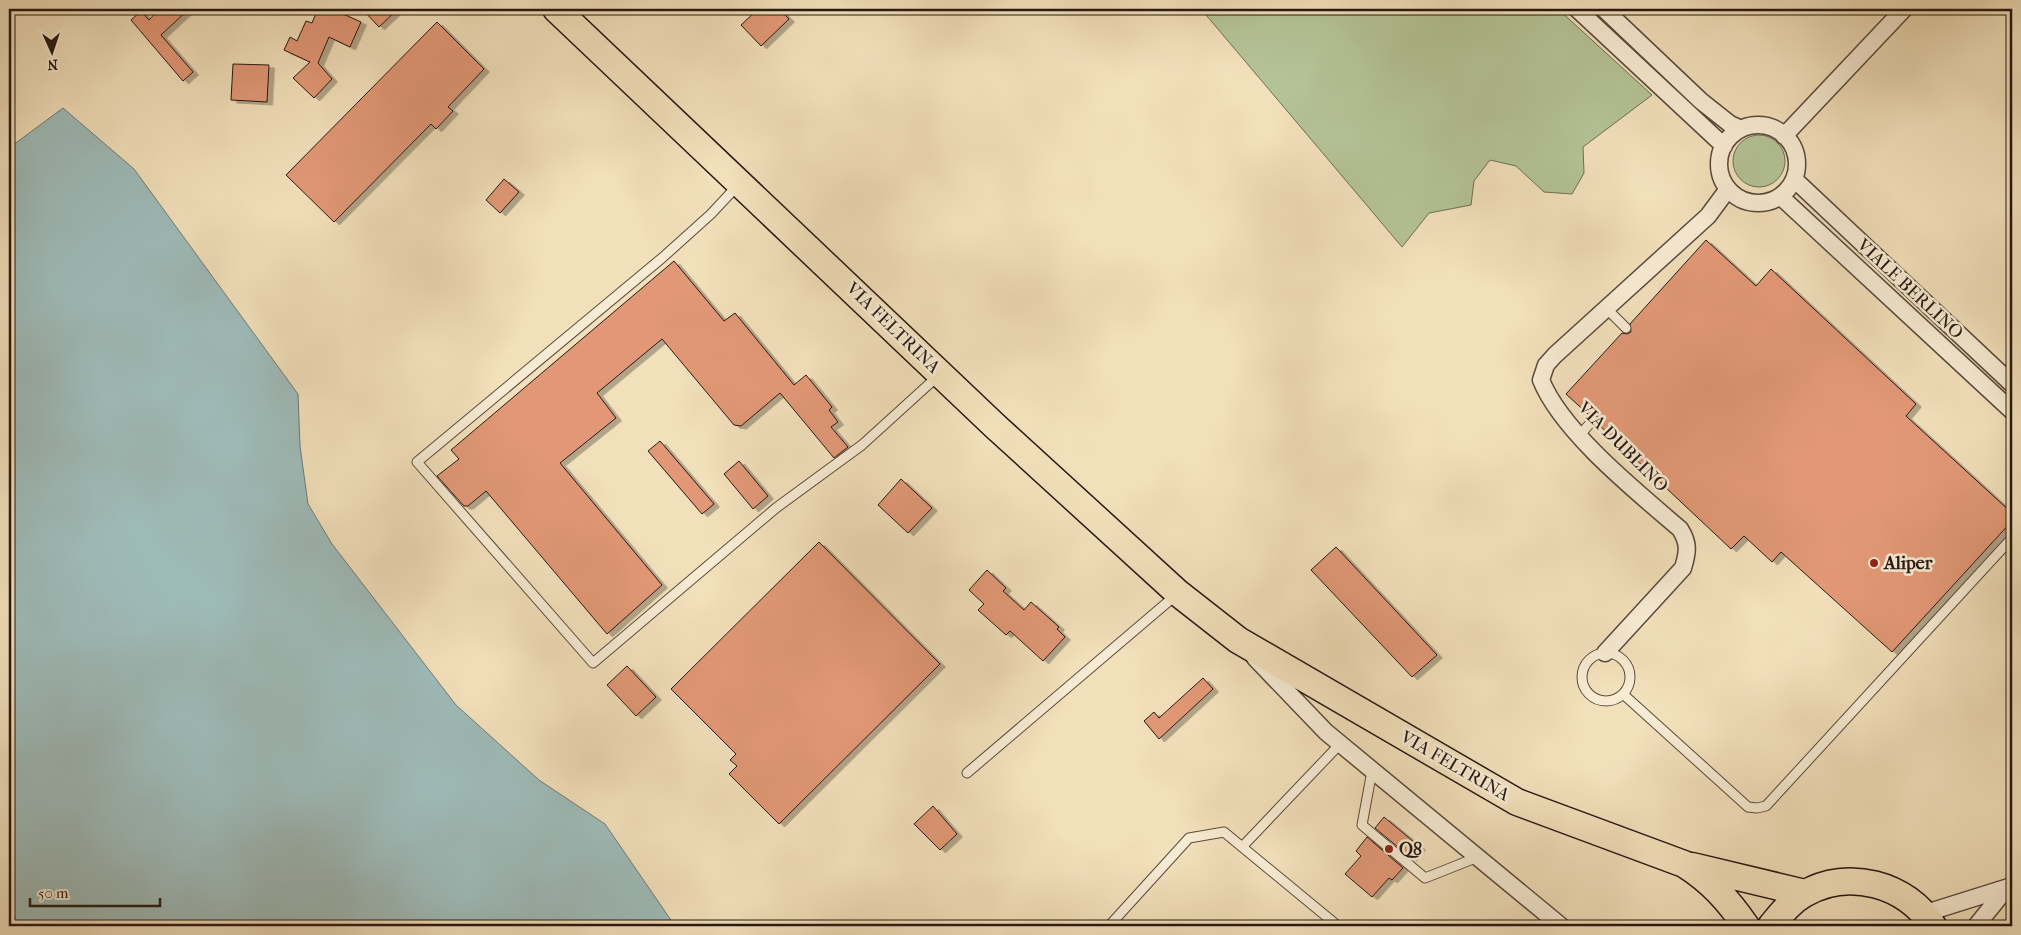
<svg xmlns="http://www.w3.org/2000/svg" width="2021" height="935" viewBox="0 0 2021 935" font-family="'IM FELL French Canon',serif">
<defs>
<filter id="shadow"><feDropShadow dx="5.5" dy="3" stdDeviation="0" flood-color="#0004"/></filter>
</defs>
<rect width="100%" height="100%" fill="#f2e0bb"/>
<filter id="stains"><feTurbulence type="fractalNoise" baseFrequency=".004" numOctaves="4"/><feColorMatrix values="0 0 0 0 .2 0 0 0 0 .09 0 0 0 0 .02 0 0 0 .5 -.17"/></filter>
<radialGradient id="worn" r=".72"><stop offset=".6" stop-color="#630" stop-opacity="0"/><stop offset="1" stop-color="#630" stop-opacity=".3"/></radialGradient>
<!-- green -->
<path fill="#b4c396" stroke="#6d6e54" d="M 1201,9 L 1558,9 L 1652,95 L 1583,147 L 1584,173 L 1572,194 L 1544,192 L 1516,166 L 1490,160 L 1474,181 L 1471,205 L 1429,213 L 1402,247 Z
M1733 161a26 26 0 1 1 52 0a26 26 0 1 1-52 0Z"/>
<!-- water -->
<path fill="#9ebbb9" stroke="#6e7a77" d="M 63,108 L 134,169 L 298,394 L 300,446 L 308,504 L 332,544 L 456,705 L 539,780 L 605,824 L 675,926 L 9,926 L 9,148 Z"/>
<!-- building -->
<path fill="#e29876" stroke="#261813" filter="url(#shadow)" d="M 159,9 L 189,9 L 161,35 L 193,72 L 183,81 L 131,20 L 141,11 L 149,20 Z
M 318,9 L 332,9 L 361,22 L 350,47 L 329,37 L 318,63 L 332,79 L 314,98 L 293,78 L 310,62 L 284,50 L 290,37 L 297,41 L 306,21 L 312,23 Z
M 362,9 L 398,9 L 379,27 Z
M 758,9 L 779,9 L 789,19 L 761,46 L 741,25 Z
M 437,22 L 484,69 L 448,107 L 453,111 L 436,129 L 431,124 L 334,222 L 286,175 Z
M 233,64 L 269,65 L 267,102 L 231,100 Z
M 504,179 L 519,192 L 500,213 L 486,200 Z
M 1706,240 L 1756,286 L 1771,269 L 1916,404 L 1906,416 L 2012,513 L 2012,521 L 1892,652 L 1781,552 L 1772,562 L 1744,536 L 1731,549 L 1598,424 L 1597,416 L 1589,415 L 1566,394 L 1622,333 L 1627,334 L 1631,332 L 1630,324 Z
M 674,261 L 724,321 L 735,313 L 794,385 L 806,375 L 832,407 L 829,410 L 838,422 L 831,427 L 848,447 L 834,458 L 780,393 L 741,426 L 734,425 L 662,339 L 597,393 L 616,418 L 560,463 L 662,585 L 607,634 L 486,491 L 468,506 L 464,506 L 437,476 L 459,459 L 451,450 Z
M 660,441 L 714,504 L 702,514 L 648,451 Z
M 739,461 L 768,496 L 753,509 L 724,474 Z
M 901,479 L 932,508 L 908,533 L 878,505 Z
M 819,542 L 940,664 L 779,824 L 729,774 L 737,766 L 730,760 L 736,754 L 671,689 Z
M 1336,547 L 1437,655 L 1412,677 L 1311,570 Z
M 987,570 L 1006,588 L 1003,591 L 1024,610 L 1031,602 L 1059,627 L 1057,629 L 1065,637 L 1043,661 L 1010,631 L 1006,635 L 978,610 L 984,604 L 969,590 Z
M 627,666 L 656,697 L 636,716 L 607,685 Z
M 1203,678 L 1213,689 L 1159,739 L 1144,721 L 1154,712 L 1159,718 Z
M 933,806 L 957,834 L 940,850 L 914,824 Z
M 1384,817 L 1420,847 L 1411,858 L 1375,828 Z
M 1367,837 L 1403,868 L 1392,880 L 1389,878 L 1372,897 L 1345,874 L 1361,856 L 1356,851 Z"/>
<g fill="none" stroke-linecap="round" stroke-linejoin="round">
<defs>
<path id="lane" d="M 738,185 L 711,214 L 662,258 L 417,462 L 593,663 L 776,508 L 862,445 L 939,375
M 1607,309 L 1626,328
M 1579,436 L 1593,420
M1582 677a24 24 0 1 1 48 0a24 24 0 1 1-48 0Z
M 1623,694 L 1748,807 L 1757,808 L 1766,806 L 2012,538
M 1372,771 L 1362,825 L 1425,878 L 1478,857
M 967,773 L 1176,595
M 1242,847 L 1340,744
M 1109,926 L 1189,838 L 1224,832 L 1338,926"/>
<path id="street" d="M 1577,9 L 1724,146
M 1604,9 L 1701,101 L 1730,124 L 1741,129
M1719 164a39 39 0 1 1 78 0a39 39 0 1 1-78 0Z
M 1784,136 L 1904,9
M 1794,179 L 2012,384
M 1780,196 L 2012,411
M 1605,653 L 1683,568 C 1688,552 1689,543 1680,529 C 1637,492 1562,432 1541,380 L 1546,365 L 1555,355 L 1708,216 L 1728,189
M 1255,658 L 1326,732 L 1561,926
M 1926,913 L 2012,886
M 1976,926 L 2006,889"/>
<path id="primary" d="M 556,9 L 995,426 L 1178,593 L 1238,640 L 1517,802 L 1684,864 C 1711,881 1728,900 1746,926
M 1692,866 L 1805,893
M 1771,926 C 1781,914 1790,902 1804,894 C 1848,868 1907,884 1933,926"/>
</defs>
<!-- lane casing -->
<use href="#lane" stroke="#594a3d" stroke-width="11"/>
<!-- street casing -->
<use href="#street" stroke="#594a3d" stroke-width="19"/>
<!-- primary casing -->
<use href="#primary" stroke="#261813" stroke-width="29"/>
<!-- lane -->
<use href="#lane" stroke="#f7ebd3" stroke-width="9"/>
<!-- street -->
<use href="#street" stroke="#f7ebd3" stroke-width="16"/>
<!-- primary -->
<use href="#primary" stroke="#f2e0bb" stroke-width="26"/>
</g>
<!-- markers -->
<g fill="#8f2418" stroke="#f7ebd3" stroke-width="2">
<circle cx="1874" cy="563" r="5"/>
<circle cx="1389" cy="849" r="5"/>
</g>
<g text-anchor="middle" dominant-baseline="central" stroke-width="5" stroke-linejoin="round" paint-order="stroke">
<!-- street labels -->
<g font-size="18" fill="#261813" stroke="#f7ebd3">
<text transform="translate(1910 289) rotate(43)">VIALE BERLINO</text>
<text transform="translate(893 328) rotate(44)">VIA FELTRINA</text>
<text transform="translate(1623 447) rotate(45)">VIA DUBLINO</text>
<text transform="translate(1455 766) rotate(30)">VIA FELTRINA</text>
</g>
<!-- poi labels -->
<g font-size="18" font-weight="bold" fill="#261813" stroke="#f7ebd3" text-anchor="start">
<text x="1884" y="563">Aliper</text>
<text x="1399" y="849">Q8</text>
</g>
</g>
<!-- margin -->
<rect width="2021" height="935" fill="none" stroke="#f2e0bb" stroke-width="30"/>
<rect x="10" y="10" width="2001" height="915" fill="none" stroke="#261813" stroke-width="2.5"/>
<rect x="15" y="15" width="1991" height="905" fill="none" stroke="#261813"/>
<!-- north arrow -->
<g transform="translate(52 52) rotate(177)" stroke="#f7ebd3" stroke-width="4" paint-order="stroke">
<path d="M0-4L9 19L0 12L-9 19Z" fill="#261813"/>
<text y="-8" font-size="14" font-weight="bold" text-anchor="middle" fill="#261813">N</text>
</g>
<!-- scale -->
<path d="M30 898v8h130v-8" fill="none" stroke="#261813" stroke-width="2.5"/>
<text x="38" y="898" font-size="15" fill="#261813" stroke="#f7ebd3" stroke-width="4" paint-order="stroke">50 m</text>
<rect width="100%" height="100%" filter="url(#stains)"/>
<rect width="100%" height="100%" fill="url(#worn)"/>
</svg>
